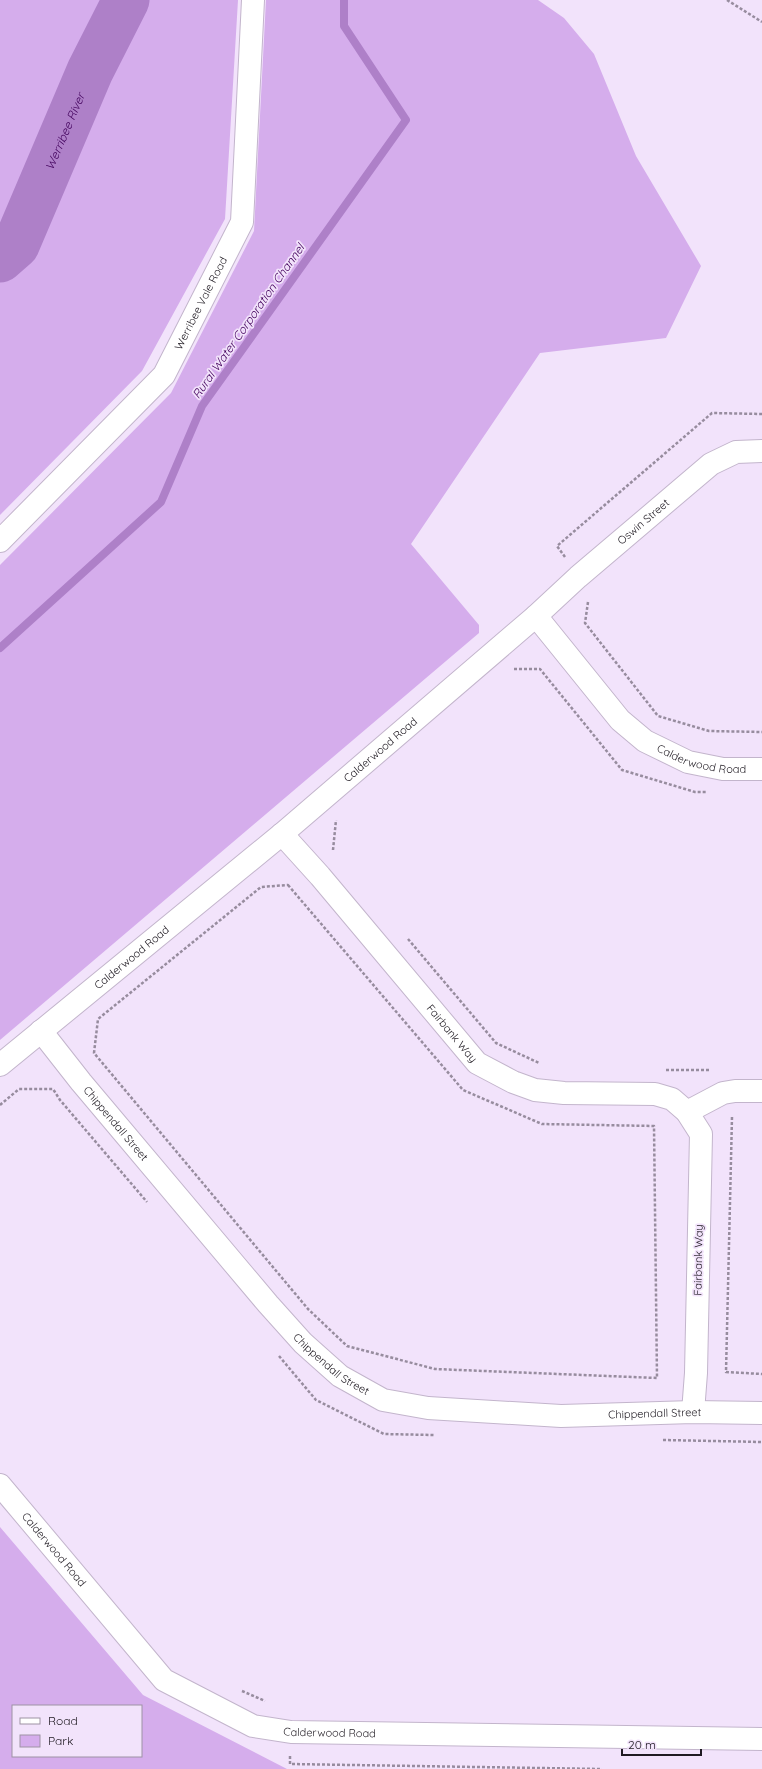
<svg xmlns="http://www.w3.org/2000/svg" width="762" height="1769" viewBox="0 0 762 1769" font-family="Quicksand,sans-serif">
<rect width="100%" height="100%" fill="#f2e3fb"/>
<!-- green -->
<path fill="#d5adec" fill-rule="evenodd" d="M 0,0 L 238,0 L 225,219 L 142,371 L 0,515 Z
M 266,0 L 538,0 L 564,18 L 594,54 L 636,156 L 701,266 L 666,338 L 540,353 L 411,544 L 479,625 L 479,633 L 0,1040 L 0,565 L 171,393 L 254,231 Z
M 0,1527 L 143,1695 L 287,1769 L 0,1769 ZM 13,1706 L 141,1706 L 141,1756 L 13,1756 Z"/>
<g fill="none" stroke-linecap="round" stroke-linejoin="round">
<!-- stream -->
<path stroke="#ae80c8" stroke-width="8" d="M 0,648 L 161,502 L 202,406 L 406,120 L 344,26 L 344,0"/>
<!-- river -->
<path stroke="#ae80c8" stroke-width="47" id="s1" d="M 0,259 L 16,245 L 90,71 L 126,0"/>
<defs>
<g id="minor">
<path id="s2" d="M 0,541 L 164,375 L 242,222 L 253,0"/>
<path id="s3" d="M 536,616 L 578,577 L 711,464 L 736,452 L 762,451"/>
<path id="s4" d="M 282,834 L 320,876 L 477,1063 L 513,1082 L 535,1090 L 564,1093 L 655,1094 L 672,1099 L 687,1112 L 701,1134 L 696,1373 L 693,1412"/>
<path id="s5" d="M 41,1031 L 81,1082 L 268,1304 L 303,1343 L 340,1376 L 383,1400 L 428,1408 L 561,1416 L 693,1412 L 762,1413"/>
<path id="s6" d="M 0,1065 L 282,834 L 536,616 L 620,720 L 645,741 L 688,762 L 723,769 L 762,769"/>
<path d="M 687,1112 L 723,1093 L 735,1091 L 762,1091"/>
<path id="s7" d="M 0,1485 L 164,1680 L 253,1726 L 291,1732 L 762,1739"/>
</g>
</defs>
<!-- minor casing -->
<use href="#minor" stroke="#c3b5cc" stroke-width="24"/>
<!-- path -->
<path stroke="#978c9e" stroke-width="2.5" stroke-dasharray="3 2" stroke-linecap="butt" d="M 727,0 L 762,22
M 565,557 L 557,546 L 712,413 L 762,414
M 588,602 L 585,623 L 658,716 L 709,731 L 762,732
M 514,669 L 540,669 L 622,770 L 695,792 L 706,792
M 333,850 L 336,820
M 288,885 L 463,1090 L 542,1124 L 654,1126 L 657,1378 L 435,1369 L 347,1346 L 308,1309 L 94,1053 L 98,1019 L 261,887 Z
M 408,939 L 496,1043 L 539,1063
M 666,1070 L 711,1070
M 0,1105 L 19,1089 L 53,1089 L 60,1100 L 147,1202
M 732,1117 L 726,1372 L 762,1374
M 279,1356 L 316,1400 L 384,1434 L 434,1435
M 663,1440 L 762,1442
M 242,1691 L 265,1701
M 290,1756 L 290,1764 L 602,1769"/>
<!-- minor -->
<use href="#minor" stroke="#fff" stroke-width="22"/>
</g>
<g text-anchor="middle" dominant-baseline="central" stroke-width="3.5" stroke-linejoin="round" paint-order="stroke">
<!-- street labels -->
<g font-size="11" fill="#1f1a22" stroke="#f2e3fb">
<text stroke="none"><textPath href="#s2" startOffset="314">Werribee Vale Road</textPath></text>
<text stroke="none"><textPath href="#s3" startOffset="143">Oswin Street</textPath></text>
<text stroke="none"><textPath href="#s6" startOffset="494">Calderwood Road</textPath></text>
<text stroke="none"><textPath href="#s6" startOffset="926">Calderwood Road</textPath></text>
<text stroke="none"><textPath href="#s6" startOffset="170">Calderwood Road</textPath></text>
<text stroke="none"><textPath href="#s4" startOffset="262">Fairbank Way</textPath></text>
<text stroke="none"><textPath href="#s5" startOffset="119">Chippendall Street</textPath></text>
<text transform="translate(698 1260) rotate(-89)">Fairbank Way</text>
<text stroke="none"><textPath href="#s5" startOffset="443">Chippendall Street</textPath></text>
<text stroke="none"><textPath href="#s5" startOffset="779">Chippendall Street</textPath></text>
<text stroke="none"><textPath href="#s7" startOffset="84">Calderwood Road</textPath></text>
<text stroke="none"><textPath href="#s7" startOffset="432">Calderwood Road</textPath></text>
</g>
<!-- water labels -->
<g font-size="12" font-style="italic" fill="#42005c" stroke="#f2e3fb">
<text stroke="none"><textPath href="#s1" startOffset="145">Werribee River</textPath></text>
<text transform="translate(248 321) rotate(-55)">Rural Water Corporation Channel</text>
</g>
</g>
<!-- legend -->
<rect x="12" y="1705" width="130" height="52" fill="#f2e3fb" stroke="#9e93a4"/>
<rect x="20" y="1718" width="20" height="6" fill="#ffffff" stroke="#9e93a4"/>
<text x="48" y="1725" font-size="12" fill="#1f1a22">Road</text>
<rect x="20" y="1735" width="20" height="12" fill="#d5adec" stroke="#9e93a4"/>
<text x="48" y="1745" font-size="12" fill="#1f1a22">Park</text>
<!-- scale -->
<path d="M622 1749v6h79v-6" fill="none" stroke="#1f1a22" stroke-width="2"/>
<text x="628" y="1749" font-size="12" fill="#1f1a22" stroke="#f2e3fb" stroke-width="3" paint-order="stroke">20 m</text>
</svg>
